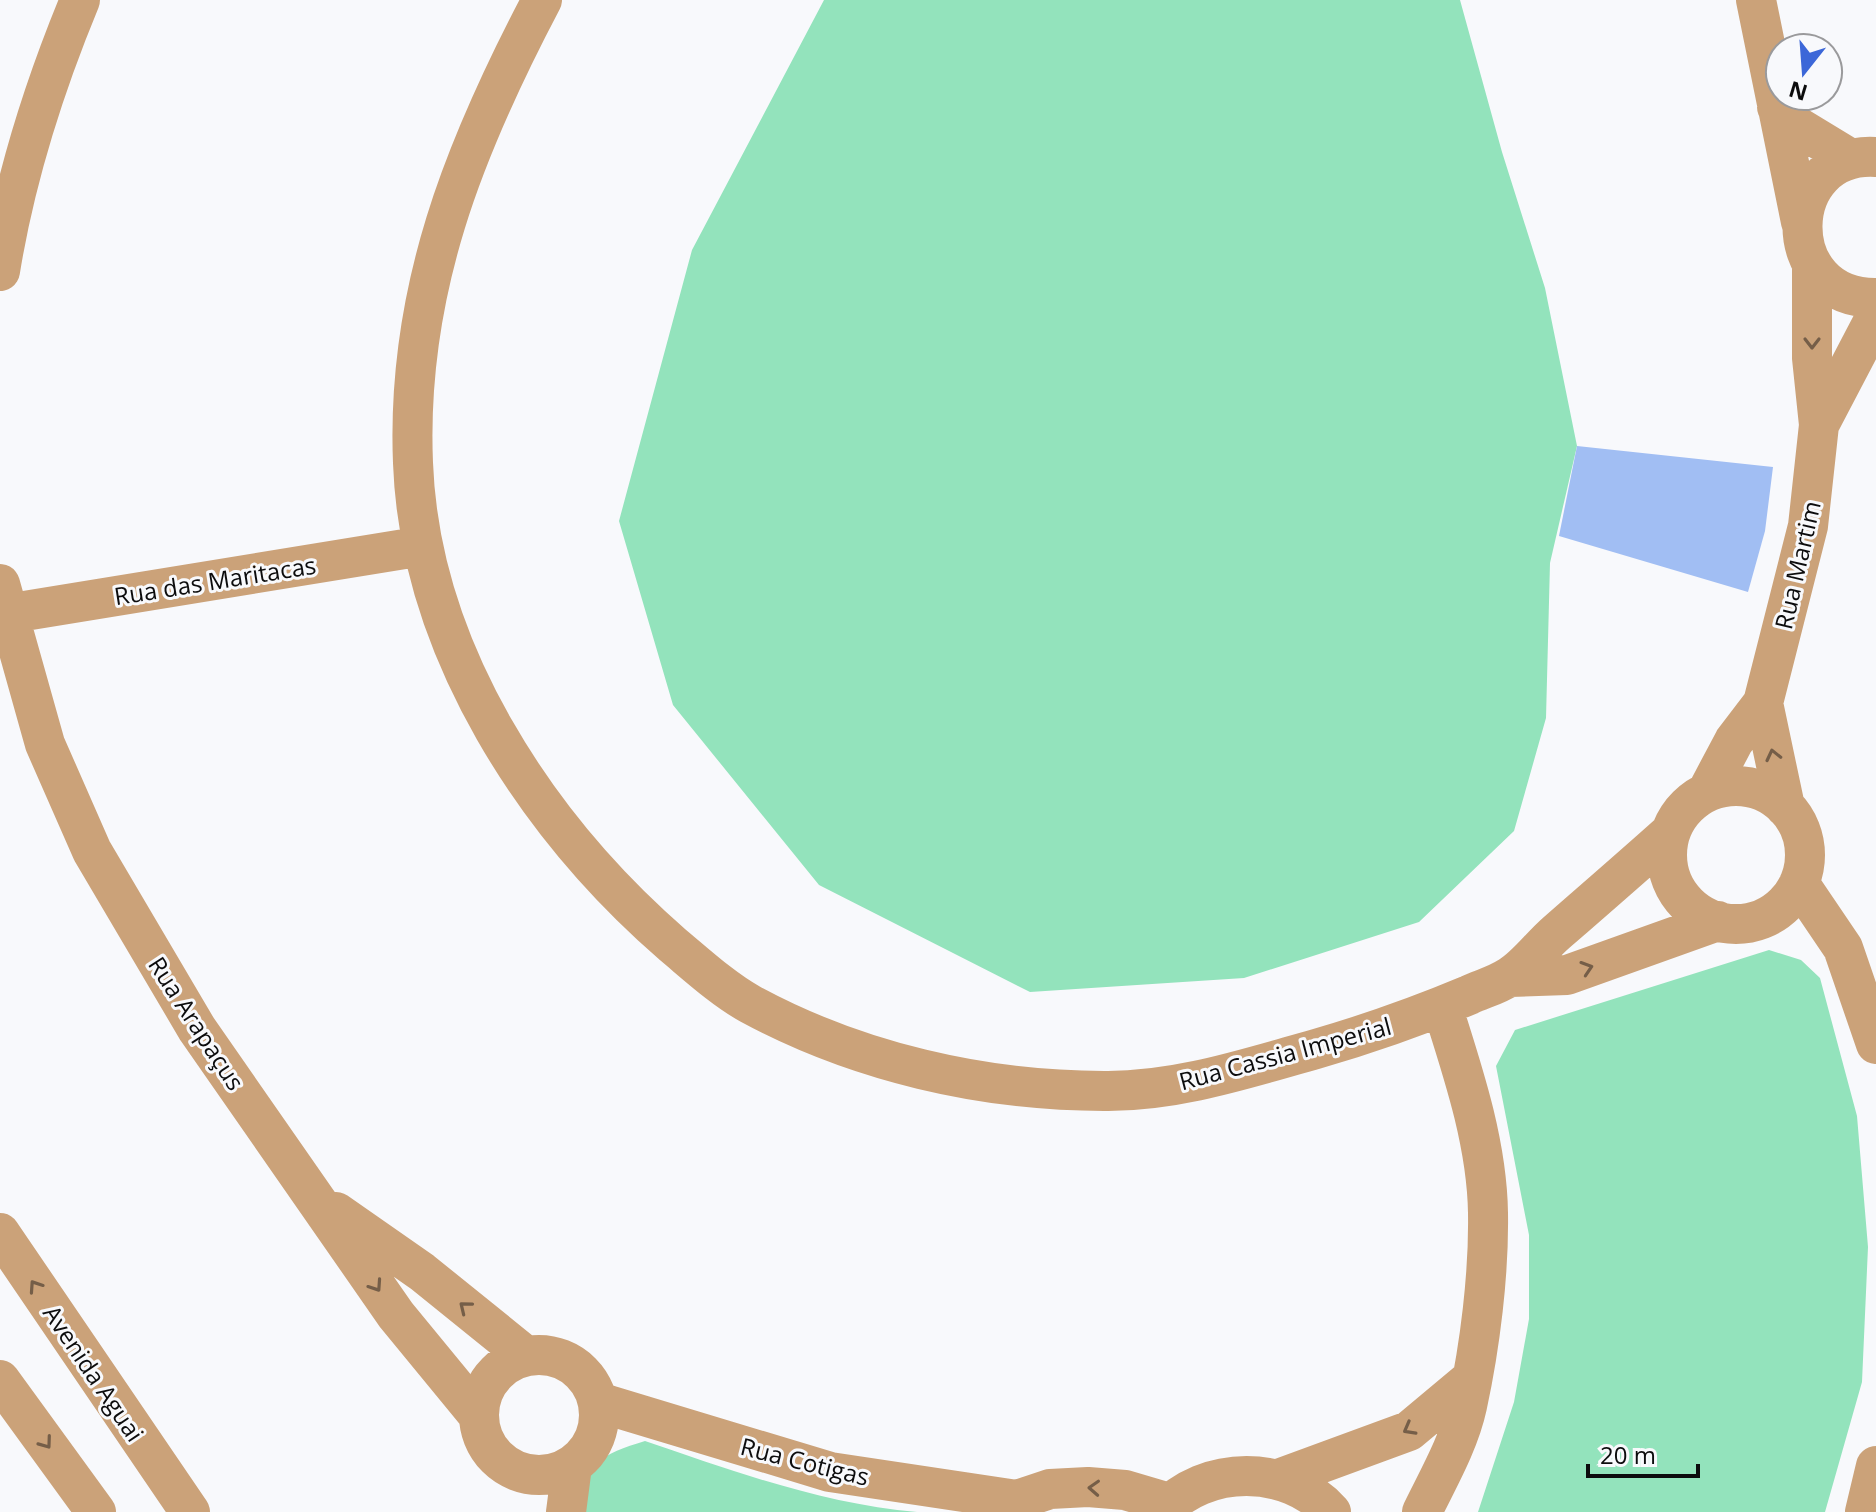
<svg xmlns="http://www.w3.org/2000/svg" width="1876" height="1512" viewBox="0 0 1876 1512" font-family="'Open Sans',sans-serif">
<rect width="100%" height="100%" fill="#f8f9fc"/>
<!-- green -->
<path fill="#93e3bc" d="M 824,0 L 1460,0 L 1502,152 L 1545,288 L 1577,446 L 1550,563 L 1546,718 L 1514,831 L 1419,922 L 1244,978 L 1030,992 L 819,885 L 673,705 L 619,521 L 692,250 Z
M 1769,950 L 1801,960 L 1820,978 L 1857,1116 L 1868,1247 L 1862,1382 L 1825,1512 L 1478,1512 L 1514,1402 L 1529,1319 L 1529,1235 L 1496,1066 L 1515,1030 Z
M 645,1441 C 733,1471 823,1504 917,1512 L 577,1512 C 582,1464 602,1454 645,1441 Z"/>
<!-- building -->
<path fill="#a1bef3" d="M 1577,446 L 1773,467 L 1765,531 L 1748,592 L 1559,536 Z"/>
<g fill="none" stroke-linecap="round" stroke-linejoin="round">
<!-- minor -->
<path stroke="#cba279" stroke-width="40" d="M 542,0 C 464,148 406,292 413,463 C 420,650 536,826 673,945 C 697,965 723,989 750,1004 C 857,1062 983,1091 1104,1091 C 1176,1092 1248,1068 1316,1049 C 1368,1034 1419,1016 1469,995 C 1482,989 1497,985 1509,977 C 1526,967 1540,947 1556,933 C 1594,900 1632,867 1670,833
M 1756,0 L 1801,222
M 1777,107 L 1795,125 L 1851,159
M 1876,157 C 1780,151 1776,299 1876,298
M 0,271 C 15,178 44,87 80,0
M 1819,425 L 1876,316
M 0,584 L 45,744 L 92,851 L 197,1029 L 396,1315 L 479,1416
M 6,614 L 423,546
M 1763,703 L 1785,807
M1667 855a69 69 0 1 1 138 0a69 69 0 1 1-138 0Z
M 1707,792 L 1734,741 L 1763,703 L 1808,526 L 1819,425 L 1812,358 L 1812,265
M 1799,883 L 1843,948 L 1876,1044
M 1510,977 L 1567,975 L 1718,921
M 336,1212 L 422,1272 L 526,1356
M 0,1233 L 190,1512
M479 1415a60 60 0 1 1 120 0a60 60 0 1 1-120 0Z
M 0,1380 L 96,1512
M 598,1402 L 830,1472 L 1017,1500 L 1050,1489 L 1088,1487 L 1125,1490 L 1169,1503
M 1281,1478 L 1409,1431 L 1470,1380
M 566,1512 L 572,1466
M 1162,1512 C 1205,1464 1288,1464 1331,1512
M 1422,1512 C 1438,1479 1459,1443 1467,1406 C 1480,1346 1489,1274 1488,1213 C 1487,1143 1463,1072 1442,1006
M 1865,1512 L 1876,1466"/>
</g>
<!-- one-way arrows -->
<defs><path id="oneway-chevron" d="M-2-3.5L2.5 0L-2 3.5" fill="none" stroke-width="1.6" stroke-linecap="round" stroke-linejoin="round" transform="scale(2)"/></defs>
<g stroke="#755e48">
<use href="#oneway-chevron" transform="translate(1812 343) rotate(90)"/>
<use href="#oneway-chevron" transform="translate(1773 755) rotate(-103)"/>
<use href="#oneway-chevron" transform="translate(1587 968) rotate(-18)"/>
<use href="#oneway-chevron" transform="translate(35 1286) rotate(-124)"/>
<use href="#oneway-chevron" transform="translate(376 1286) rotate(56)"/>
<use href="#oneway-chevron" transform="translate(465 1307) rotate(-141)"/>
<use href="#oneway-chevron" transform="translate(1409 1429) rotate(151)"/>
<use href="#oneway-chevron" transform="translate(46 1443) rotate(54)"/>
<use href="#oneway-chevron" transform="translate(1094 1488) rotate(-177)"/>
</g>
<g text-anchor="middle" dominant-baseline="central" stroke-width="6" stroke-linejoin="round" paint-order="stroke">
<!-- street labels -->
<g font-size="24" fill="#0c0c0d" stroke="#f8f9fc">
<text transform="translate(1797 565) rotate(-77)">Rua Martim</text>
<text transform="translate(215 580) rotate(-9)">Rua das Maritacas</text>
<text transform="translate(197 1023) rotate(57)">Rua Arapaçus</text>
<text transform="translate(1285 1053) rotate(-15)">Rua Cassia Imperial</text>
<text transform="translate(94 1373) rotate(56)">Avenida Aguai</text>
<text transform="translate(805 1461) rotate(14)">Rua Cotigas</text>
</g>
</g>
<!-- north arrow -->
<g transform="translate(1804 72) rotate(197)"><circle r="38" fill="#f8f9fc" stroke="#9a9a9c" stroke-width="2"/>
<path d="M0-6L14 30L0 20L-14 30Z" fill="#3c67d8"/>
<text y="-12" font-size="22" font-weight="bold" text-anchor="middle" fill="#0c0c0d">N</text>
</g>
<!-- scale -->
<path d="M1588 1464v12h110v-12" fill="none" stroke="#0c0c0d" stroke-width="4"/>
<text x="1600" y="1464" font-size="24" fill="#0c0c0d" stroke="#f8f9fc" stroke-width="6" paint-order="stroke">20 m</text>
</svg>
